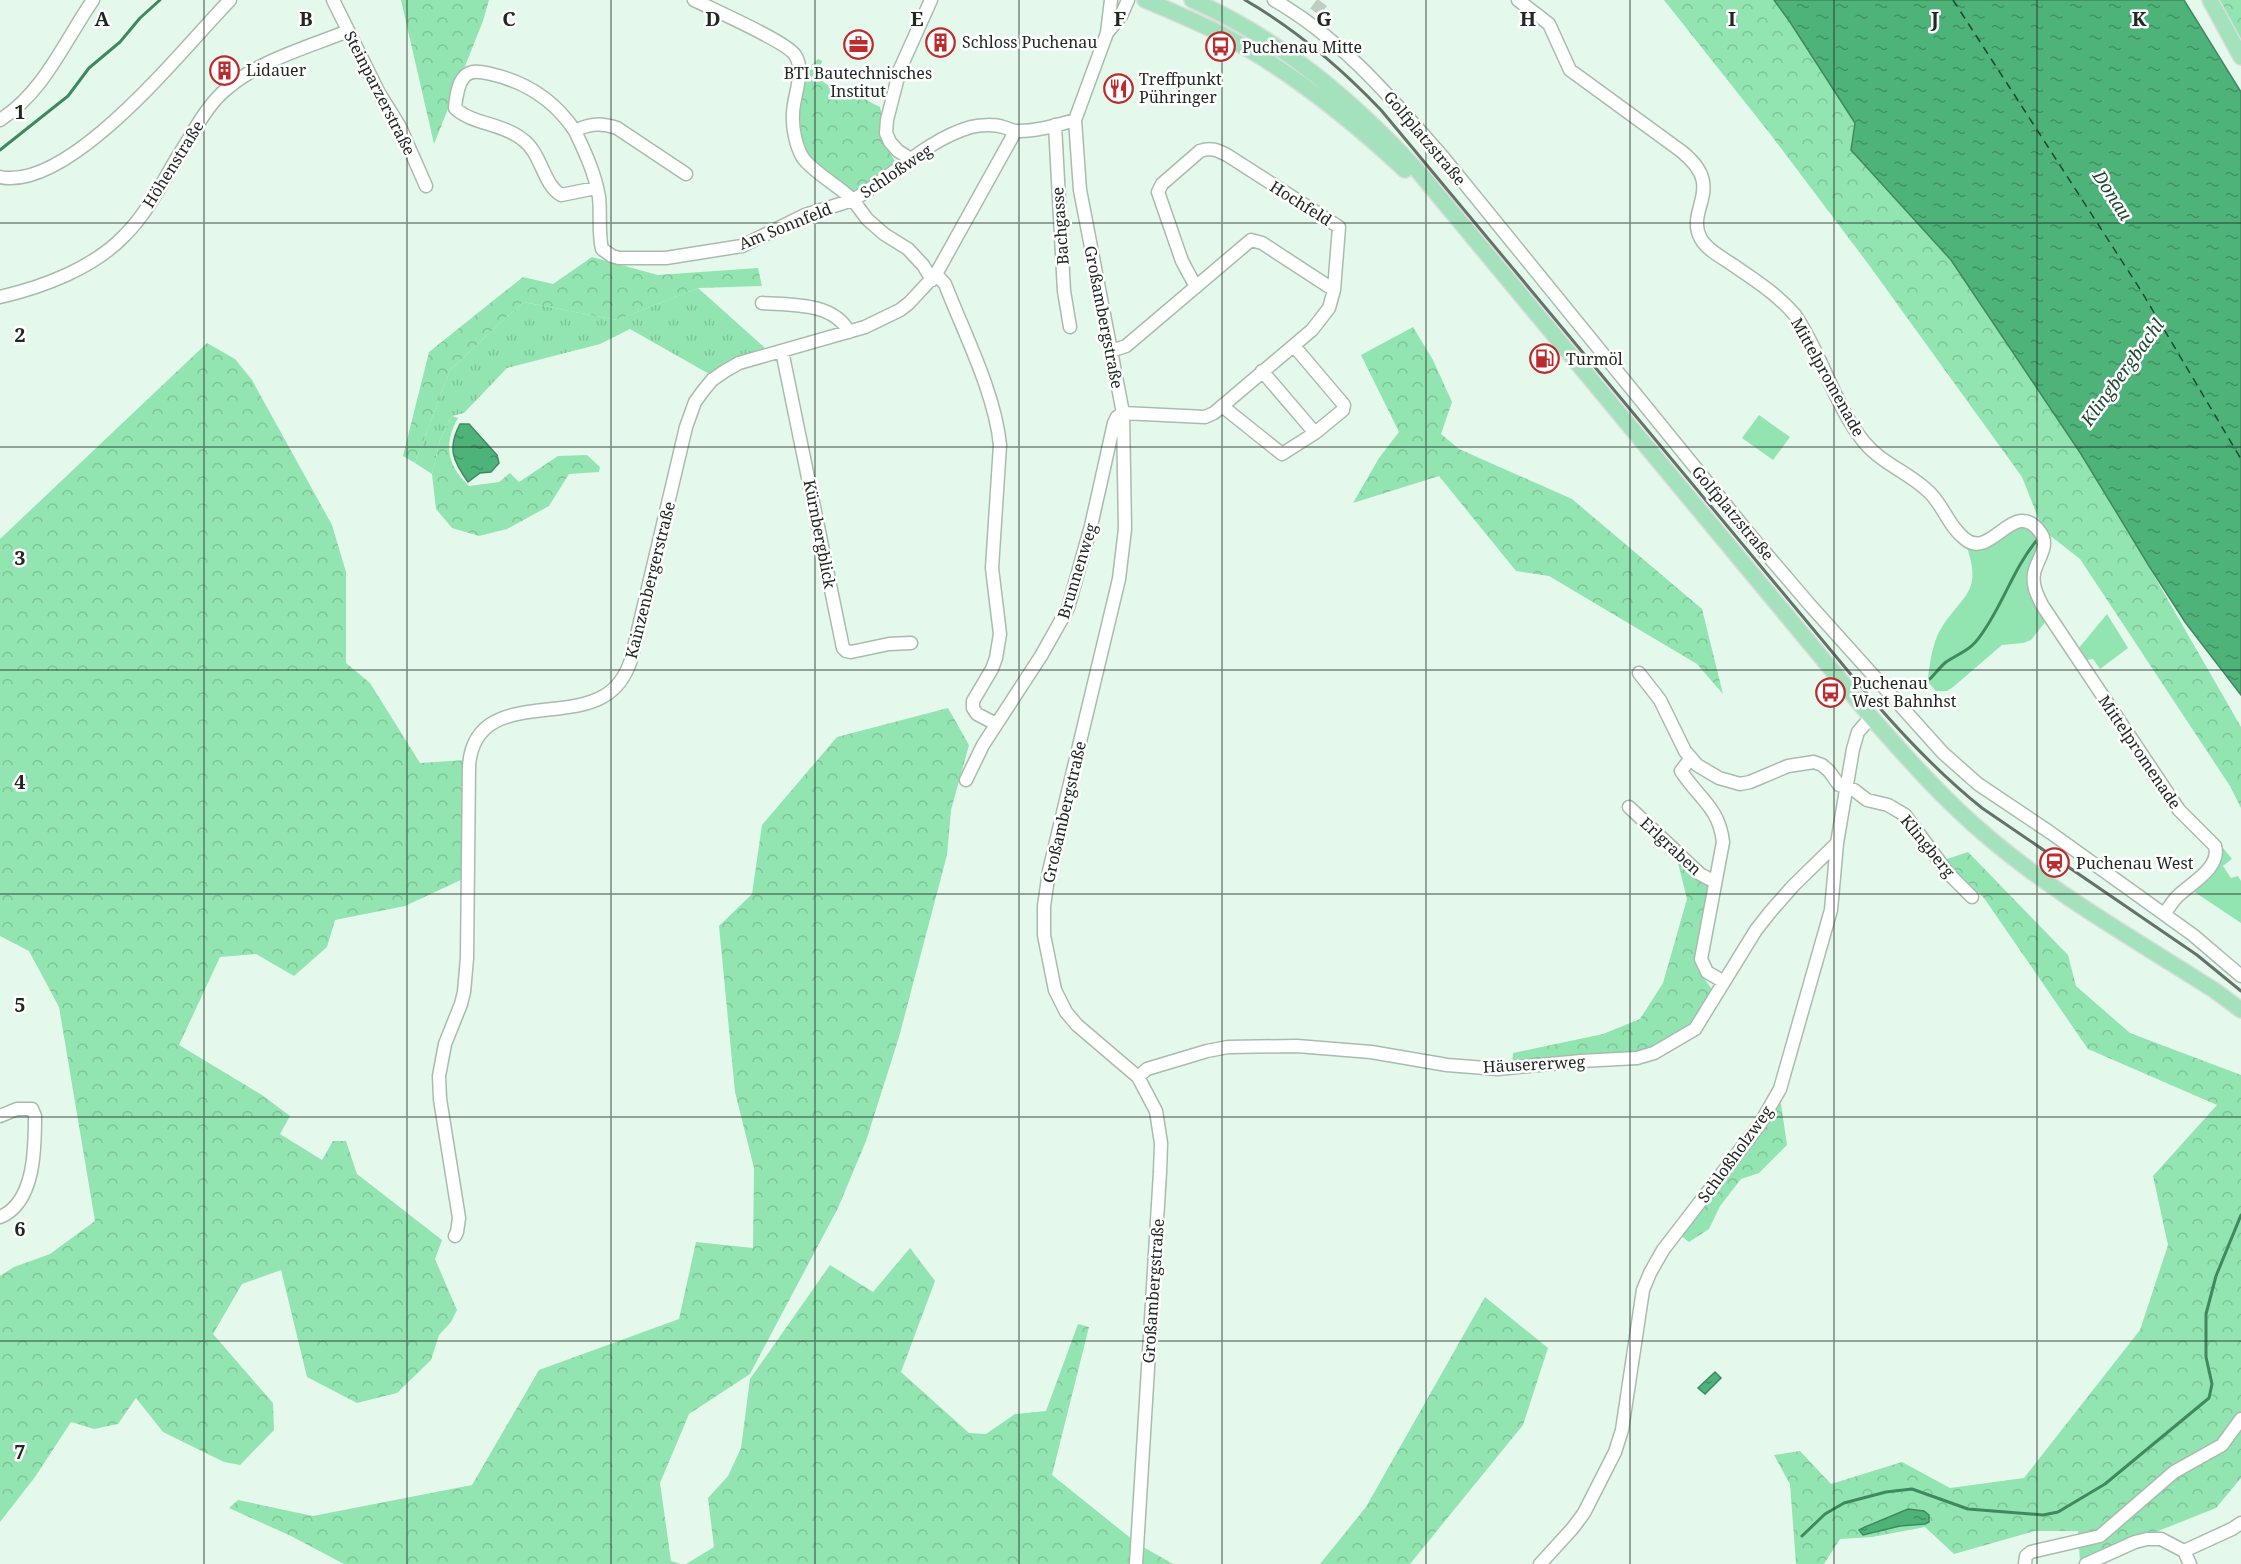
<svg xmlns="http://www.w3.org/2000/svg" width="2241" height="1564" viewBox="0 0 2241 1564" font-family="'Noto Serif',serif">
<defs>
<pattern id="grass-tufts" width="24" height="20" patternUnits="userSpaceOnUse" patternTransform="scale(1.5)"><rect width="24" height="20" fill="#92e4b0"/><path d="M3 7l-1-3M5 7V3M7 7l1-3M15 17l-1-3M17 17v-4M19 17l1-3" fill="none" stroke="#7ec497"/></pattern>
<pattern id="forest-crowns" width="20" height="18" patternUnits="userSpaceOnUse" patternTransform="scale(1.5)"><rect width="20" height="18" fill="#92e4b0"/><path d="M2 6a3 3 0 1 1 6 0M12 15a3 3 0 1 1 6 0" fill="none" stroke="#7ec497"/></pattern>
<pattern id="water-ripples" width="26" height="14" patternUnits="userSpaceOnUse" patternTransform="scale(1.5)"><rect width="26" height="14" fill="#4eb379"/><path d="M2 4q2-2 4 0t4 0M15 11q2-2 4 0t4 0" fill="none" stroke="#409263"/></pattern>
</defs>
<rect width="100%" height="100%" fill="#e4f9eb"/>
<!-- grass -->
<path fill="url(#grass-tufts)" d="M 698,288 L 765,348 L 730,361 L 711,375 L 630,329 L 600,344 L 507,368 L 464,413 L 452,416 L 440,440 L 432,474 L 415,463 L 450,370 L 523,302 L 617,320 Z"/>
<!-- forest -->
<path fill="url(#forest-crowns)" d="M 401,0 L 489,0 L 483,21 L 434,144 Z
M 1664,0 L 1774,0 L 1790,22 L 1856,123 L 1852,150 L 1951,260 L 2081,454 L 2149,567 L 2241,727 L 2241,808 L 2230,786 L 2080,559 L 2043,530 L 2022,477 L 1869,265 L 1771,135 Z
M 2218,0 L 2241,0 L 2241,42 Z
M 818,59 L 822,61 L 817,76 C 829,89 834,86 848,91 C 859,95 869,102 880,107 L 882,117 L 881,139 L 895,161 L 869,184 L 853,194 C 839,182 817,170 808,154 C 797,137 797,86 809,69 C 811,65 815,62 818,59 Z
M 592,257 L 658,275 L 758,268 L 762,286 L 698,288 L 617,320 L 523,302 L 450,370 L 415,463 L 403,456 L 429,352 L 523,277 L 553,284 Z
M 1413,327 L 1433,360 L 1452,402 L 1441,434 L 1459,449 L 1572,499 L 1702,609 L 1723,694 L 1697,664 L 1549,576 L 1516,571 L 1439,476 L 1353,503 L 1379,458 L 1399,432 L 1361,355 Z
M 207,343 L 235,359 L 252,380 L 332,525 L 346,572 L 346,663 L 370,683 L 420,763 L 466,760 L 465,878 L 405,906 L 335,920 L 327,947 L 294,976 L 256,954 L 220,957 L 179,1045 L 262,1095 L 290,1116 L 280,1134 L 322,1160 L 333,1141 L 346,1141 L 357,1174 L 442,1240 L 435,1259 L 457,1310 L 451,1322 L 439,1335 L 431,1360 L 397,1393 L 357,1403 L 307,1377 L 281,1270 L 242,1284 L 213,1334 L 273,1403 L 274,1430 L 240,1465 L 224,1462 L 163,1432 L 136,1398 L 118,1424 L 94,1429 L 71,1422 L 35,1477 L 0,1522 L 0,1276 L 14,1267 L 50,1254 L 95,1221 L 59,1007 L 29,951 L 0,936 L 0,539 Z
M 452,416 L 458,418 C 443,444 447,466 469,486 L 499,482 L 510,473 L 519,482 L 558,456 L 587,455 L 600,467 L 599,472 L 569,474 L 549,506 L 507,529 L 479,536 L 452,528 L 436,509 L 432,474 L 440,440 Z
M 948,708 L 969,745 L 951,810 L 947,855 L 899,1037 L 866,1141 L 838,1208 L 750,1374 L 689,1414 L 660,1483 L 671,1561 L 681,1564 L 344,1564 L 291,1536 L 229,1508 L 238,1500 L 313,1516 L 472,1485 L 539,1370 L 679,1319 L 696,1242 L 753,1248 L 754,1168 L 735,1092 L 719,926 L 752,894 L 762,825 L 837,737 Z
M 1968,852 L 2068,955 L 2076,986 L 2130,1033 L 2241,1075 L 2241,1478 L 2216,1508 L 2080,1562 L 2078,1531 L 2035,1531 L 1954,1554 L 1925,1527 L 1872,1537 L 1840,1539 L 1824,1564 L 1796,1564 L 1790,1484 L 1774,1455 L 1800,1451 L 1831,1484 L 1902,1462 L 1950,1488 L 2024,1478 L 2140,1330 L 2168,1245 L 2153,1176 L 2217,1105 L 2088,1049 L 1984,898 L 1944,860 Z
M 1677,859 L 1710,884 L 1697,959 L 1702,976 L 1712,989 L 1692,1026 L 1653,1050 L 1633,1055 L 1512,1065 L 1513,1053 L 1603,1034 L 1640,1019 L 1663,983 L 1687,899 Z
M 1777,1098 L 1781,1104 L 1787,1145 L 1759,1173 L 1741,1179 L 1720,1206 L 1709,1229 L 1689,1242 L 1680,1235 Z
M 910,1248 L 935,1281 L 901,1372 L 969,1433 L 986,1434 L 1015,1414 L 1046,1411 L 1078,1324 L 1089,1327 L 1052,1475 L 1138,1544 L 1173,1564 L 686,1564 L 714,1547 L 708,1498 L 728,1476 L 741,1448 L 750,1379 L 830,1265 L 873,1292 Z
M 1485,1297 L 1548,1348 L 1523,1425 L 1410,1564 L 1320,1564 L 1366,1507 Z"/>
<!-- green -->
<path fill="#92e4b0" d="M 1759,415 L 1790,437 L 1773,460 L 1742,438 Z
M 2016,526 L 2033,529 L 2040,545 L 2031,567 L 2046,621 L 2031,640 L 2023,643 L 2002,645 L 1953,687 L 1947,691 L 1936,691 L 1929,683 L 1928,678 C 1930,663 1932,646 1939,632 C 1961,594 1984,595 1966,545 Z
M 2107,614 L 2128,648 L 2100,669 L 2093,659 L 2086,660 L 2078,649 Z
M 2219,843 L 2232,859 L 2223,866 L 2231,878 L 2238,876 L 2241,881 L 2241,923 L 2190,889 Z"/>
<!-- water -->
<path fill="url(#water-ripples)" stroke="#40895f" stroke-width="1.5" d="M 1774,0 L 2184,0 L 2241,92 L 2241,695 L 2185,622 L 2149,566 L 2081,454 L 1951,260 L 1851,150 L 1855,123 L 1790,22 Z
M 460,424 L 469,424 L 497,455 L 499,463 L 491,472 L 480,473 L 468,482 C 453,461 447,448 460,424 Z
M 1715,1372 L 1721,1378 L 1705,1394 L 1698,1388 Z
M 1908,1509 L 1924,1511 L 1929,1515 L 1929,1522 L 1925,1524 L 1900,1526 L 1863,1535 L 1859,1530 L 1865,1527 Z"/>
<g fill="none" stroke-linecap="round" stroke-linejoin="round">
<!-- stream -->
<path stroke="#40895f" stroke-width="3" d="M 0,150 L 68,96 L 89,68 L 120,42 L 140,18 L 160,0
M 1930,679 C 1935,674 1940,667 1946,662 C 1965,650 1972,650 1985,629 C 2004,601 2015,566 2037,540
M 1802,1536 L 1825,1514 L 1844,1503 L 1886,1492 L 1912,1489 L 1968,1509 L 2043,1515 L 2058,1512 L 2105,1484 L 2209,1398 L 2212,1384 L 2206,1357 L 2206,1314 L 2216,1276 L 2241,1215"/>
<!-- ferry -->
<path stroke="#1f4830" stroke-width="1.5" stroke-dasharray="8 6" stroke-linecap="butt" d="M 1953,0 L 2140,289 L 2241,459"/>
<!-- minor-tunnel -->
<path stroke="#bdcfc3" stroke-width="12" stroke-dasharray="12 6" stroke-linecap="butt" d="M 1315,12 L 1324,0"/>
<defs>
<path id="minor" d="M 333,0 L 379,93 L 400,127 L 426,186
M 694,0 C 712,9 787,42 795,55 C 806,71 793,96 793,114 C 792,127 796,147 803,158 C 813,172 839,186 853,200 C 892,177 926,140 971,127 C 980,125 994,124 1003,127 C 1008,128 1012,131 1016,131 C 1035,132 1057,125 1075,120
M 1111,0 L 1107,33 L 1075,120 L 1080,190 L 1123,413 L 1125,529 L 1119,579 L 1049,871 L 1044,906 L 1044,935 L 1055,990 L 1066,1012 L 1077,1025 L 1138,1077 L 1156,1111 L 1161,1143 L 1160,1172 L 1136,1564
M 1274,0 C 1342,39 1392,99 1443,157 L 1751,536 L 1810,605 L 1943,753 L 1978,784 L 2051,833 L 2193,935 L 2241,976
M 1518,0 L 1549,24 L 1570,70 L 1681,151 C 1728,188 1684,209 1701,239 C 1707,250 1723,258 1733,265 C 1755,280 1777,294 1795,315 C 1822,354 1834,405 1864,442 C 1882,464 1910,473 1929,492 C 1943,505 1949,527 1965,539 C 1991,561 2014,496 2040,532 C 2051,546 2036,560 2034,574 C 2032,585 2037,595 2042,605 L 2179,810 L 2215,846 C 2221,867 2193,882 2179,895 C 2173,900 2169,908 2164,914
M 1107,33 L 1121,16 L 1128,0
M 0,120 C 44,92 64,42 93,0
M 1055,125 L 1064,291 L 1070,327
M 575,131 C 555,101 526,82 491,74 C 482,72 471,69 464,77 C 457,85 456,99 455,108 C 471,124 502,123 522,139 C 542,153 542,183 561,195 L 596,188
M 911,159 L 898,151 L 890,142 L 886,133 L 887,120 L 900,69 L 931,0
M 686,174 L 617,128 C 601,123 590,123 575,131 C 585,152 595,173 599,197 C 601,214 598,232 602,249 L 612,256 L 619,258 L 666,258 L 742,246 L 805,215 L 853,200 L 867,219 L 884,234 L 908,249 L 923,265 L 932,280
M 0,177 C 71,192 185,46 230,0
M 936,274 L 945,284 C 964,333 995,393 1000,445 L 992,568 L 1000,634 L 996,658 L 992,669 L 973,701 L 973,708 L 977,714 L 996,724
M 0,297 C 43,287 94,268 125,235 C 147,213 162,183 178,156 C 192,135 204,110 222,93 C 256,61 306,48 348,31
M 762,303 C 791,305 833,302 849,332
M 782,351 L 843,648 L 846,651 L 851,652 L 889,644 L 911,643
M 1111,351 L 1126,346 L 1251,240 L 1262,243 L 1334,290
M 1262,371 L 1315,433
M 1222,406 L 1282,454 L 1315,433 L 1343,410 L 1344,405 L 1294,346
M 1639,673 L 1660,700 L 1685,751 L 1697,765 L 1719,778 L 1740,784 L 1750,782 L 1788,766 L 1814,762 L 1822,765 L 1829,771 L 1839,785 L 1854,790 L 1867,800 L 1888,805 L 1905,815 L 1948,873 L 1972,897
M 1690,759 L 1681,771 C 1699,799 1719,807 1723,842 L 1701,959 L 1707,972 L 1724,982
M 966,780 L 983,745 L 1041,656 L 1068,608 L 1091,526 L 1114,423 L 1117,417 L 1123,413 L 1205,417 L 1214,413 L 1312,330 L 1329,308 L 1334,290 L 1339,227 L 1227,155 C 1217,150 1211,147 1200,151 L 1162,184 L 1158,192 L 1182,261 L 1196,287
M 1629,807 L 1700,874 L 1715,882
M 1138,1077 L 1147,1069 L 1207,1051 L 1228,1047 L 1297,1046 L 1371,1052 L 1447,1065 L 1498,1069 L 1581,1061 L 1637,1058 L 1654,1053 L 1695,1029 L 1756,930 L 1771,911 L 1793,886 L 1837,843
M 0,1116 L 17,1109 L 32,1109 L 35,1116 C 35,1148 35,1203 0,1217
M 455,1236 L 457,1232 L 459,1218 L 440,1099 L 439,1076 L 445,1044 L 461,1004 L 464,992 L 467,958 L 469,766 C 474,692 561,722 604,696 C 618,688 626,675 631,660 L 686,427 L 695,402 L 703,391 L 712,380 L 725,371 L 739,363 L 865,327 L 900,310 L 909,303 L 936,274 L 1015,132
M 2184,1551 L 2232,1529 L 2241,1523
M 1540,1564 L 1572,1529 L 1584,1513 L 1615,1452 L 1622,1430 L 1643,1290 L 1650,1273 L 1663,1250 L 1760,1124 L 1780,1089 L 1831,910 L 1837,843 L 1853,749 L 1858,732 L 1871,717
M 2025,1564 L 2026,1556 L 2031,1552 L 2100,1536 L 2174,1472 L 2222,1445 L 2241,1419
M 2086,1564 L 2135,1542 L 2147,1539 L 2161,1539 L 2184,1551 L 2190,1564"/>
<path id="major" d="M 1145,0 C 1169,10 1193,20 1217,32 C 1286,67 1348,117 1405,170
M 1192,0 C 1281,39 1352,100 1418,171 L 1871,717 C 1908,759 1945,801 1988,837 C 2056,895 2139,942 2214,990 L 2241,1010
M 2210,0 L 2241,57"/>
</defs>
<!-- minor casing -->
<use href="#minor" stroke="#a8bcae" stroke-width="15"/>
<!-- major casing -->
<use href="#major" stroke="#dbdddc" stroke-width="18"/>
<!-- minor -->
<use href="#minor" stroke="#fff" stroke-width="12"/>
<!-- major -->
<use href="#major" stroke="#a3e2bd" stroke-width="15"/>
<!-- rail -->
<path stroke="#657169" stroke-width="3" d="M 1245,0 C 1297,30 1340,67 1381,110 L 1848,671 C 1889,720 1932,768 1982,808 L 2197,955 L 2241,991"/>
</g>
<!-- grid -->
<path fill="none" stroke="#212823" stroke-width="1.5" stroke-opacity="0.55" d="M 204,0 L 204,1564M 407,0 L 407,1564M 611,0 L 611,1564M 815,0 L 815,1564M 1019,0 L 1019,1564M 1222,0 L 1222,1564M 1426,0 L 1426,1564M 1630,0 L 1630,1564M 1834,0 L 1834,1564M 2037,0 L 2037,1564M 0,223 L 2241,223M 0,447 L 2241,447M 0,670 L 2241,670M 0,894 L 2241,894M 0,1117 L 2241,1117M 0,1341 L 2241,1341"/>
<!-- icons -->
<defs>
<symbol id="building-ring" viewBox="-11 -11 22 22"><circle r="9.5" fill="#fff" stroke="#bc2c2e" stroke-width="1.5"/><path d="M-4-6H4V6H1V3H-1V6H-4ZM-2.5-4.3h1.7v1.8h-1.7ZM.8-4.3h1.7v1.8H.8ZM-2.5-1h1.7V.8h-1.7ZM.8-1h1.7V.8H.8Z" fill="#bc2c2e"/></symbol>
<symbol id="office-ring" viewBox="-11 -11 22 22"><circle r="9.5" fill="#fff" stroke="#bc2c2e" stroke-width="1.5"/><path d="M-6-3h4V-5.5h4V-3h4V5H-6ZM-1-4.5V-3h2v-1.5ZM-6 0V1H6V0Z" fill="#bc2c2e"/></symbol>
<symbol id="bus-ring" viewBox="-11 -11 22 22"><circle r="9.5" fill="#fff" stroke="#bc2c2e" stroke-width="1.5"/><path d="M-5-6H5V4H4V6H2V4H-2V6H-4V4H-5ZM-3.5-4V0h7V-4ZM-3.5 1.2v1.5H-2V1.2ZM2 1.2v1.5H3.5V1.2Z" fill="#bc2c2e"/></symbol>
<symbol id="restaurant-ring" viewBox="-11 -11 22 22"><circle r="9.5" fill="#fff" stroke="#bc2c2e" stroke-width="1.5"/><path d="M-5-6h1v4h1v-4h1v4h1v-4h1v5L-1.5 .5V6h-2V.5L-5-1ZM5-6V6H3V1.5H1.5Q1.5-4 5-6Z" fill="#bc2c2e"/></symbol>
<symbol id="fuel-ring" viewBox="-11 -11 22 22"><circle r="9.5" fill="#fff" stroke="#bc2c2e" stroke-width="1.5"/><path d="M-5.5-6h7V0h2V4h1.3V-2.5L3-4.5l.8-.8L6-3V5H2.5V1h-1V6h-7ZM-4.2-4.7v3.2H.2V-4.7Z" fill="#bc2c2e"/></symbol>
<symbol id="station-ring" viewBox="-11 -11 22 22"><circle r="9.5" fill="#fff" stroke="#bc2c2e" stroke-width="1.5"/><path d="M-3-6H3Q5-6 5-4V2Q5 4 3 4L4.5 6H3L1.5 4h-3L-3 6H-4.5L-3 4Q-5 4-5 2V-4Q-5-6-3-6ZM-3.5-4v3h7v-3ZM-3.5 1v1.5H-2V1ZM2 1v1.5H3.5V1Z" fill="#bc2c2e"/></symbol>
</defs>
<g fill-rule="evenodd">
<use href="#building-ring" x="924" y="26" width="33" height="33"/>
<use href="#office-ring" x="842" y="28" width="33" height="33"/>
<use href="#bus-ring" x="1204" y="30" width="33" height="33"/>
<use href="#building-ring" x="208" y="54" width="33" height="33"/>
<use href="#restaurant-ring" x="1102" y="72" width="33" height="33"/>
<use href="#fuel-ring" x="1528" y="342" width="33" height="33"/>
<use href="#bus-ring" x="1814" y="676" width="33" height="33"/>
<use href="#station-ring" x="2038" y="846" width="33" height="33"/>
</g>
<g text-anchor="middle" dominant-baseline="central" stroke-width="5" stroke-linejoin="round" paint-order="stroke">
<!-- poi labels -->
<g font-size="16" fill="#212823" stroke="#fff" text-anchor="start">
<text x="962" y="42">Schloss Puchenau</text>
<text x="1242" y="47">Puchenau Mitte</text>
<text x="246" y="70">Lidauer</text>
<text x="858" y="73" text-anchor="middle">BTI Bautechnisches<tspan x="858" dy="18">Institut</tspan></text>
<text x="1139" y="79">Treffpunkt<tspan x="1139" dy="18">Pühringer</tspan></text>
<text x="1566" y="359">Turmöl</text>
<text x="1852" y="683">Puchenau<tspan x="1852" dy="18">West Bahnhst</tspan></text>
<text x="2076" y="863">Puchenau West</text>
</g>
<!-- street labels -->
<g font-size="16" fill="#212823" stroke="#fff">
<text transform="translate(380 93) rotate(63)">Steinparzerstraße</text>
<text transform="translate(1425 138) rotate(50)">Golfplatzstraße</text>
<text transform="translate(173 164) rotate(-58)">Höhenstraße</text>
<text transform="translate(896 171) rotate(-34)">Schloßweg</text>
<text transform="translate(1301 203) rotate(32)">Hochfeld</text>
<text transform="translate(785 226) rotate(-22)">Am Sonnfeld</text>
<text transform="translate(1060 226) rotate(-94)">Bachgasse</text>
<text transform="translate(1104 317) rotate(79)">Großambergstraße</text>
<text transform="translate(1828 377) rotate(61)">Mittelpromenade</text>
<text transform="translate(1733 513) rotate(50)">Golfplatzstraße</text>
<text transform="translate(820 534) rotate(79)">Kürnbergblick</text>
<text transform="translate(1077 571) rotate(-73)">Brunnenweg</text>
<text transform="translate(650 580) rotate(-76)">Kainzenbergerstraße</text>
<text transform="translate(2140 752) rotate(56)">Mittelpromenade</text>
<text transform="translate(1064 812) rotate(-77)">Großambergstraße</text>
<text transform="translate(1671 846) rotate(43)">Erlgraben</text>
<text transform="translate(1928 846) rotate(51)">Klingberg</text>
<text transform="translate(1534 1064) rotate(-3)">Häusererweg</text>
<text transform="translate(1735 1154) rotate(-54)">Schloßholzweg</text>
<text transform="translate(1153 1291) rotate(-86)">Großambergstraße</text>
</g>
<!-- water labels -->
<g font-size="18" font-style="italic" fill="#1f4830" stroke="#fff">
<text transform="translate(2113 195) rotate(57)">Donau</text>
<text transform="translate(2122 372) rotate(-54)">Klingbergbachl</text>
</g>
</g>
<g font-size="20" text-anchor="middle" font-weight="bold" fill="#212823" stroke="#fff" stroke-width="5" stroke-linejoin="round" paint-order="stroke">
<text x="102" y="26">A</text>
<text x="306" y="26">B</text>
<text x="509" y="26">C</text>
<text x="713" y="26">D</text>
<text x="917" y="26">E</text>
<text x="1120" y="26">F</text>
<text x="1324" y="26">G</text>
<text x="1528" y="26">H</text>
<text x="1732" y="26">I</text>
<text x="1935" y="26">J</text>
<text x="2139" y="26">K</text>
<text x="20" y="119">1</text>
<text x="20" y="342">2</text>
<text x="20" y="565">3</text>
<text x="20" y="789">4</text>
<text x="20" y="1012">5</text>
<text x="20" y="1236">6</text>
<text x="20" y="1459">7</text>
</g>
</svg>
